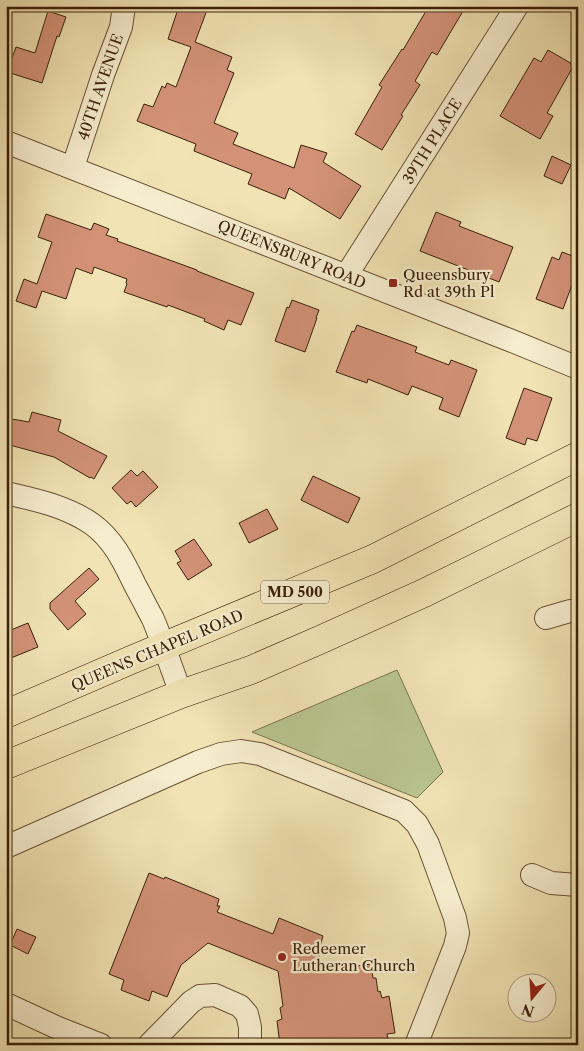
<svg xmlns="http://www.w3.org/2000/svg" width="584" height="1051" viewBox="0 0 584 1051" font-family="'Libre Caslon Text',serif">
<rect width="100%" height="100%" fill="#f1e3b4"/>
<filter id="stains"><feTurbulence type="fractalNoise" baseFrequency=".004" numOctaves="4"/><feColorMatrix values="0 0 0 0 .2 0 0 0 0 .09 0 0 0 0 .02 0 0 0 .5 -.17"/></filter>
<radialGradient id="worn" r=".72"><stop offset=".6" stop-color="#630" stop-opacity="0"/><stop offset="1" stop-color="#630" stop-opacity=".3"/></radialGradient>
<!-- green -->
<path fill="#b9c48e" stroke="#7a724c" d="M 397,670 L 443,772 L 417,798 L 252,732 Z"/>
<!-- building -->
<path fill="#d39278" stroke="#3a2009" d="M 179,6 L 195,6 L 207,10 L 195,42 L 232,57 L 227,70 L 234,73 L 214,123 L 238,133 L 233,144 L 294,168 L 301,145 L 327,153 L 323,162 L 361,186 L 340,219 L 289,188 L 285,199 L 248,184 L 252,174 L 194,151 L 196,144 L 137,121 L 144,104 L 153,107 L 162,86 L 165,88 L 167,83 L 176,87 L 191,47 L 168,39 Z
M 429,6 L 466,6 L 437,55 L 432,52 L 415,81 L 420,85 L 401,115 L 403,116 L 382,150 L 355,134 L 382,87 L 379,85 L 402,49 L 403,50 Z
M 48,11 L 66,17 L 59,37 L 57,36 L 42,83 L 7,72 L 16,47 L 35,53 Z
M 548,50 L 574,65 L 547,113 L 553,116 L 540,139 L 500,116 L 534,58 L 541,62 Z
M 552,156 L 571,165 L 562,184 L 544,176 Z
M 436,212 L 461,222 L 459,226 L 513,247 L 499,282 L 420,251 Z
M 46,214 L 91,230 L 94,223 L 109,229 L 106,235 L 118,239 L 117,241 L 197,270 L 197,271 L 254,293 L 241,325 L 228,320 L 224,330 L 204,321 L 205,319 L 168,305 L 167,307 L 124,292 L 127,284 L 126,283 L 127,279 L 94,267 L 92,274 L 76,268 L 66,299 L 42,291 L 36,308 L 16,301 L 24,279 L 37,284 L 52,242 L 38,237 Z
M 562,252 L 578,258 L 578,269 L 563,309 L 536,299 L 552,257 L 559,260 Z
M 292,300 L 319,310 L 316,318 L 317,318 L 305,352 L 275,341 L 287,307 L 289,308 Z
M 357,325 L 417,347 L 415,352 L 449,365 L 451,360 L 477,370 L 459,417 L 439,409 L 443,398 L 412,386 L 408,395 L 368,379 L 367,383 L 336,372 L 352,331 L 354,332 Z
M 524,388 L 552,398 L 537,441 L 527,438 L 525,445 L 506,438 Z
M 32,412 L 61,420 L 58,431 L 107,456 L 94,479 L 91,477 L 90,478 L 54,457 L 6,444 L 6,418 L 29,422 Z
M 131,470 L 137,476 L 143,471 L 158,487 L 136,507 L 131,501 L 127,504 L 112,488 Z
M 313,476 L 360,498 L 348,523 L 301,500 Z
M 267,509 L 278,529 L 249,543 L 239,523 Z
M 194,539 L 212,565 L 188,580 L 177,563 L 181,561 L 175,551 Z
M 89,568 L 99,579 L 75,601 L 86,614 L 68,630 L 50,609 L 50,603 Z
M 28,623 L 38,647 L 6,660 L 6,632 Z
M 149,873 L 164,879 L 165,877 L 219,899 L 217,906 L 220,906 L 217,912 L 273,934 L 279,918 L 323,936 L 319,950 L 321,971 L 371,964 L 373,978 L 376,978 L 378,992 L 380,991 L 382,998 L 389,996 L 395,1033 L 387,1034 L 388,1039 L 385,1040 L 386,1045 L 280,1045 L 277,1021 L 282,1019 L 280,1008 L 283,1006 L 278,971 L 208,943 L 181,965 L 167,997 L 152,991 L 149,1001 L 121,990 L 124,980 L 109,974 Z
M 17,929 L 36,937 L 28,954 L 10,945 Z"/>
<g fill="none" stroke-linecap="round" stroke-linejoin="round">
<defs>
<path id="minor" d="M 6,142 L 512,341 L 578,368
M 73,167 L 103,75 L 121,27 L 124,6
M 346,276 L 517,6
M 6,493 C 36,500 66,506 92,524 C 113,539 124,562 135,585 C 141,596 147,608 153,619 C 163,643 172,669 181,694
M 546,618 L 570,611 L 578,611
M 6,847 L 198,762 L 221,754 L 241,751 L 260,754 L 404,811 L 417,824 L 428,844 L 455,918 L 458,933 L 455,946 L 416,1045
M 532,875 L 551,883 L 578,885
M 6,1004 L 58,1028 L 101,1045
M 149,1045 L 191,1002 L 200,996 L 215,995 L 240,1006 L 247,1014 L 250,1027 L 250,1045"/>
<path id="major" d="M 6,714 L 131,660 L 373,559 L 578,456
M 6,765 L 181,694 L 251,670 L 322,639 L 424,593 L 578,517"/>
</defs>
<!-- minor casing -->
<use href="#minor" stroke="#685134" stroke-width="24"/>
<!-- major casing -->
<use href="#major" stroke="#3a2009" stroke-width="29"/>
<!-- minor -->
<use href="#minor" stroke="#f6edce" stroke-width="22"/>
<!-- major -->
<use href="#major" stroke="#f1e3b4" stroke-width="28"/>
</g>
<!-- markers -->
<g fill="#8f2418" stroke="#f6edce" stroke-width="2">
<rect x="388" y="278" width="10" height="10" rx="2.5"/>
<circle cx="282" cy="957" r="5"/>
</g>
<g text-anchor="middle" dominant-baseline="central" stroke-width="4.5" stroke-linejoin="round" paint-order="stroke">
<!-- shield labels -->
<rect fill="#f6edce" stroke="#725e44" stroke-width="1" x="261" y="580.5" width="68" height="23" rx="4"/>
<g font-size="14" font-weight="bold" fill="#3a2009">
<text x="295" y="592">MD 500</text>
</g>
<!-- street labels -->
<g font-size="15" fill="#3a2009" stroke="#f6edce">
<text transform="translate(100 87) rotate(-71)">40TH AVENUE</text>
<text transform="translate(432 141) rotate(-58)">39TH PLACE</text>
<text transform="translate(292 254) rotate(22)">QUEENSBURY ROAD</text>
<text transform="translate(157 650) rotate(-23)">QUEENS CHAPEL ROAD</text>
</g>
<!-- poi labels -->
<g font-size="15" fill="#3a2009" stroke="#f6edce" text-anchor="start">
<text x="403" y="274">Queensbury<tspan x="403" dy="17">Rd at 39th Pl</tspan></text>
<text x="292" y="948">Redeemer<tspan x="292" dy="17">Lutheran Church</tspan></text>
</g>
</g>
<!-- margin -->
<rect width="584" height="1051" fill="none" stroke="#f1e3b4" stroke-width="25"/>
<rect x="8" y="8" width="569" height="1036" fill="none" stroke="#3a2009" stroke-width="2.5"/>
<rect x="12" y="12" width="559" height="1026" fill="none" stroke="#3a2009"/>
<!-- north arrow -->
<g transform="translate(532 998) rotate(198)"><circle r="24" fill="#f6edce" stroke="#ab9b7f"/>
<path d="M0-4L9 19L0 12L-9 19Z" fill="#8f2418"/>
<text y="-8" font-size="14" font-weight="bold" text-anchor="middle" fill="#3a2009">N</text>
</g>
<rect width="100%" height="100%" filter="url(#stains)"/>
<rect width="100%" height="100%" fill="url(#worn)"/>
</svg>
